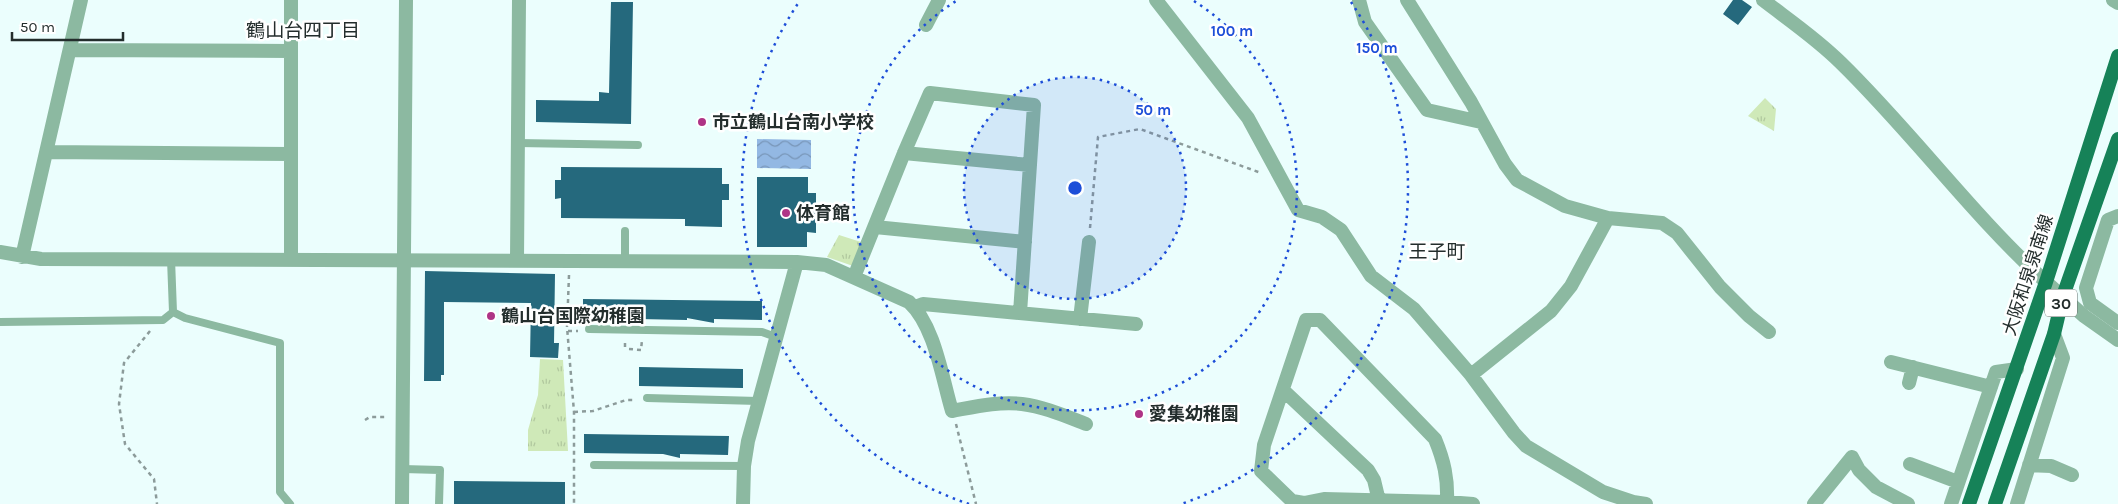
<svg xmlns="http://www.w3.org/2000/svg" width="2118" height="504" viewBox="0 0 2118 504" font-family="Karla,'Noto Sans JP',sans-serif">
<defs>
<pattern id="park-tufts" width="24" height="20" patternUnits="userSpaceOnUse" patternTransform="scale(1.25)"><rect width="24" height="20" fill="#cfe9b8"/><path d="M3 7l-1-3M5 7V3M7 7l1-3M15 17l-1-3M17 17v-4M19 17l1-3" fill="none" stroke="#b1c89e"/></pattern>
<pattern id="water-waves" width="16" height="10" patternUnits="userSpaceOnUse" patternTransform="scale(1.25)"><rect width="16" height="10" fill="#93b8e3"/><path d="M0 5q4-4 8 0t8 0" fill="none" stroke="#7896b8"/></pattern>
</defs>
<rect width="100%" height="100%" fill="#ebfefd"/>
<!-- park -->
<path fill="url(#park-tufts)" d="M 1765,98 L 1776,109 L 1774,131 L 1748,116 Z
M 839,235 L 861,242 L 853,266 L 827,257 Z
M 540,359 L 563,360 L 568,451 L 528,451 L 528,430 L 538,395 Z"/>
<!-- water -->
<path fill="url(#water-waves)" d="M 757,139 L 811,140 L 811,169 L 757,168 Z"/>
<!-- building -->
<path fill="#25697d" d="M 1733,0 L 1742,0 L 1752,7 L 1738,25 L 1723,14 Z
M 611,2 L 633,2 L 631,124 L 536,122 L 536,100 L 599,101 L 599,92 L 609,93 Z
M 561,167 L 722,168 L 722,184 L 729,184 L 729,200 L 722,200 L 722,227 L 685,226 L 685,219 L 561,218 L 561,198 L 555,199 L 555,180 L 561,180 Z
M 757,177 L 808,177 L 808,193 L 816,193 L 816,233 L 807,232 L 807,247 L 757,247 Z
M 425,271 L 555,274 L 554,343 L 559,343 L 558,358 L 530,357 L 531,303 L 444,302 L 444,375 L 441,375 L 441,381 L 424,381 Z
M 583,299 L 762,301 L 762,320 L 714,319 L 714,323 L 687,318 L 687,320 L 639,319 L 639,323 L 622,319 L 583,318 Z
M 639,367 L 743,369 L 743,388 L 639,386 Z
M 584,434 L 729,436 L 728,455 L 680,454 L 680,458 L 663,454 L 584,453 Z
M 454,481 L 565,482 L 565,504 L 454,504 Z"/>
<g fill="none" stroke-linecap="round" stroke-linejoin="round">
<!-- path -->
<path stroke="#8c9b9a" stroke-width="2.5" stroke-dasharray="4 4" stroke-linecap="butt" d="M 1090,228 L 1098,137 L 1140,129 L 1261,173
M 569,275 L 567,327 L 574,412 L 574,504
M 150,331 L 124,363 L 119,404 L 125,444 L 154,479 L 157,504
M 568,331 L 578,331
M 625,347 L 625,339
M 629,349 L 641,350 L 642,340
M 574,412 L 593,411 L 626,400 L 636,400
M 365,420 L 370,417 L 388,417
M 956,424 L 976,504"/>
<!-- service -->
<path stroke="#8cb9a1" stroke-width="8" d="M 518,143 L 638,145
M 171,259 L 173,312
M 625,261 L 625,231
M 0,322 L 163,320 L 173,312 L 185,318 L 280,343 L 280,492 L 290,504
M 589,329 L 762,332 L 776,337
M 647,398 L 758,401
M 594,465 L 744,466
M 403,469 L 440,470 L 439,504"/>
<!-- minor -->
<path stroke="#8cb9a1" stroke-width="14" d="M 1156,0 L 1248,118 L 1298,210 L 1322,217 L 1341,230 L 1371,276 L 1414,309 L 1471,375 L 1514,433 L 1526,446 L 1603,492 L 1633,502 L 1646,504
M 1359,0 L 1365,22 L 1427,110 L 1481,122
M 1407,0 L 1471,102 L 1505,164 L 1517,180 L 1565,206 L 1608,218 L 1571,286 L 1551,311 L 1471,375
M 1763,0 C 1789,20 1817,39 1840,62 C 1912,132 1972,215 2046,282
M 926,25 L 939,0
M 70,50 L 291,51
M 46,152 L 291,154
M 904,153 L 1030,165
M 2118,216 L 2108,220 L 2086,288 L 2090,303 L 2118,323
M 1608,218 L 1662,223 L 1677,233 L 1720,287 L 1749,316 L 1769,332
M 875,227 L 1025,242
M 0,252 L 41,259 L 797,262 L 826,265 L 909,302 C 935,326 942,378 952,411 C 974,407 999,401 1022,404 C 1045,407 1065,416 1086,424
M 22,257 L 81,0
M 291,259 L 291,0
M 517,261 L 519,0
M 854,277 L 904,153 L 930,93 L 1034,105 L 1020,313
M 915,307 L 923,304 L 1136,324
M 1080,319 L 1089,242
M 1891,362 L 1991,387
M 1909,383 L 1913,367
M 1283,390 L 1368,470 L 1374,480 L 1379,501
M 1910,464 L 1958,482
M 2029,465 L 2051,466 L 2072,475
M 743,504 L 744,466 L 748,441 L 797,262
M 1446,504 L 1447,502 C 1448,478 1444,461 1435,439 L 1320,320 L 1306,320 L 1264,445 L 1261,471 L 1292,501 L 1304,503 L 1324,499 L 1447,502 L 1473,504
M 1814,504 L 1852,457 L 1859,470 L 1876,487 L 1908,504
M 1951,504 L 1996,372 L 2017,369
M 2017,504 L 2063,358 L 2054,334"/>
<!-- tertiary -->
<path stroke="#8cb9a1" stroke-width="14" d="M 2113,0 L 2118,3
M 2046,282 L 2084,316 L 2118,340
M 402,504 L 406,0"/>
<!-- primary -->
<path stroke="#168258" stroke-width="14" d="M 1969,504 L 2046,282 L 2118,56
M 1995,504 L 2054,334 L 2063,296 L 2118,139"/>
</g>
<!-- distance rings -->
<circle cx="1075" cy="188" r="111" fill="#1d4ed8" fill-opacity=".12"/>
<g fill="none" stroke="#1d4ed8" stroke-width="2.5" stroke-dasharray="2.5 5">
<circle cx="1075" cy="188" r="111"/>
<path d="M1194 1A222 222 0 1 1 956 1"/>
<path d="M969 504A333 333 0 0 1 799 2M1351 2A333 333 0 0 1 1181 504"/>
</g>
<!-- markers -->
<g fill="#af3486" stroke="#fff" stroke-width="2">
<circle cx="702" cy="122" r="5"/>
<circle cx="786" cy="213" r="5"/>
<circle cx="491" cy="316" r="5"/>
<circle cx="1139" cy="414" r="5"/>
</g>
<g text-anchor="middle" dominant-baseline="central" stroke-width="5" stroke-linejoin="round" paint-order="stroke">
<!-- shield labels -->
<rect fill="#fff" stroke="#656c6b" stroke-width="1" x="2045" y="289.5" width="32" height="27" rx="4"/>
<g font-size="16" font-weight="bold" fill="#232d2c">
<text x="2061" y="303">30</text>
</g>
<!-- poi labels -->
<g font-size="18" font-weight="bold" fill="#232d2c" stroke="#fff" text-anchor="start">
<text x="712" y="122">市立鶴山台南小学校</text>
<text x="796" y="213">体育館</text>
<text x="501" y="316">鶴山台国際幼稚園</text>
<text x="1149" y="414">愛集幼稚園</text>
</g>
<!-- street labels -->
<g font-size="18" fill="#232d2c" stroke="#fff">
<text transform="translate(2028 275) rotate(-72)">大阪和泉泉南線</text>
</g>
<!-- neighbourhood labels -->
<g font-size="19" fill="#232d2c" stroke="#fff">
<text x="303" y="31">鶴山台四丁目</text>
<text x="1437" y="252">王子町</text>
</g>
</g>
<circle cx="1075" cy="188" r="8" fill="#1d4ed8" stroke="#fff" stroke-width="2.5"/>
<g font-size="15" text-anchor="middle" font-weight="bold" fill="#1d4ed8" stroke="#fff" stroke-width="5" stroke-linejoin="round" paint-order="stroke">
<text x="1232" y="36">100 m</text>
<text x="1377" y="53">150 m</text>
<text x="1153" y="115">50 m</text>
</g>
<!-- scale -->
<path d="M12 32v8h111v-8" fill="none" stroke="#232d2c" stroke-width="2.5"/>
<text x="20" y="32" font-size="15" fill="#232d2c" stroke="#ffffff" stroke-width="4" paint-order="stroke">50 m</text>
</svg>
